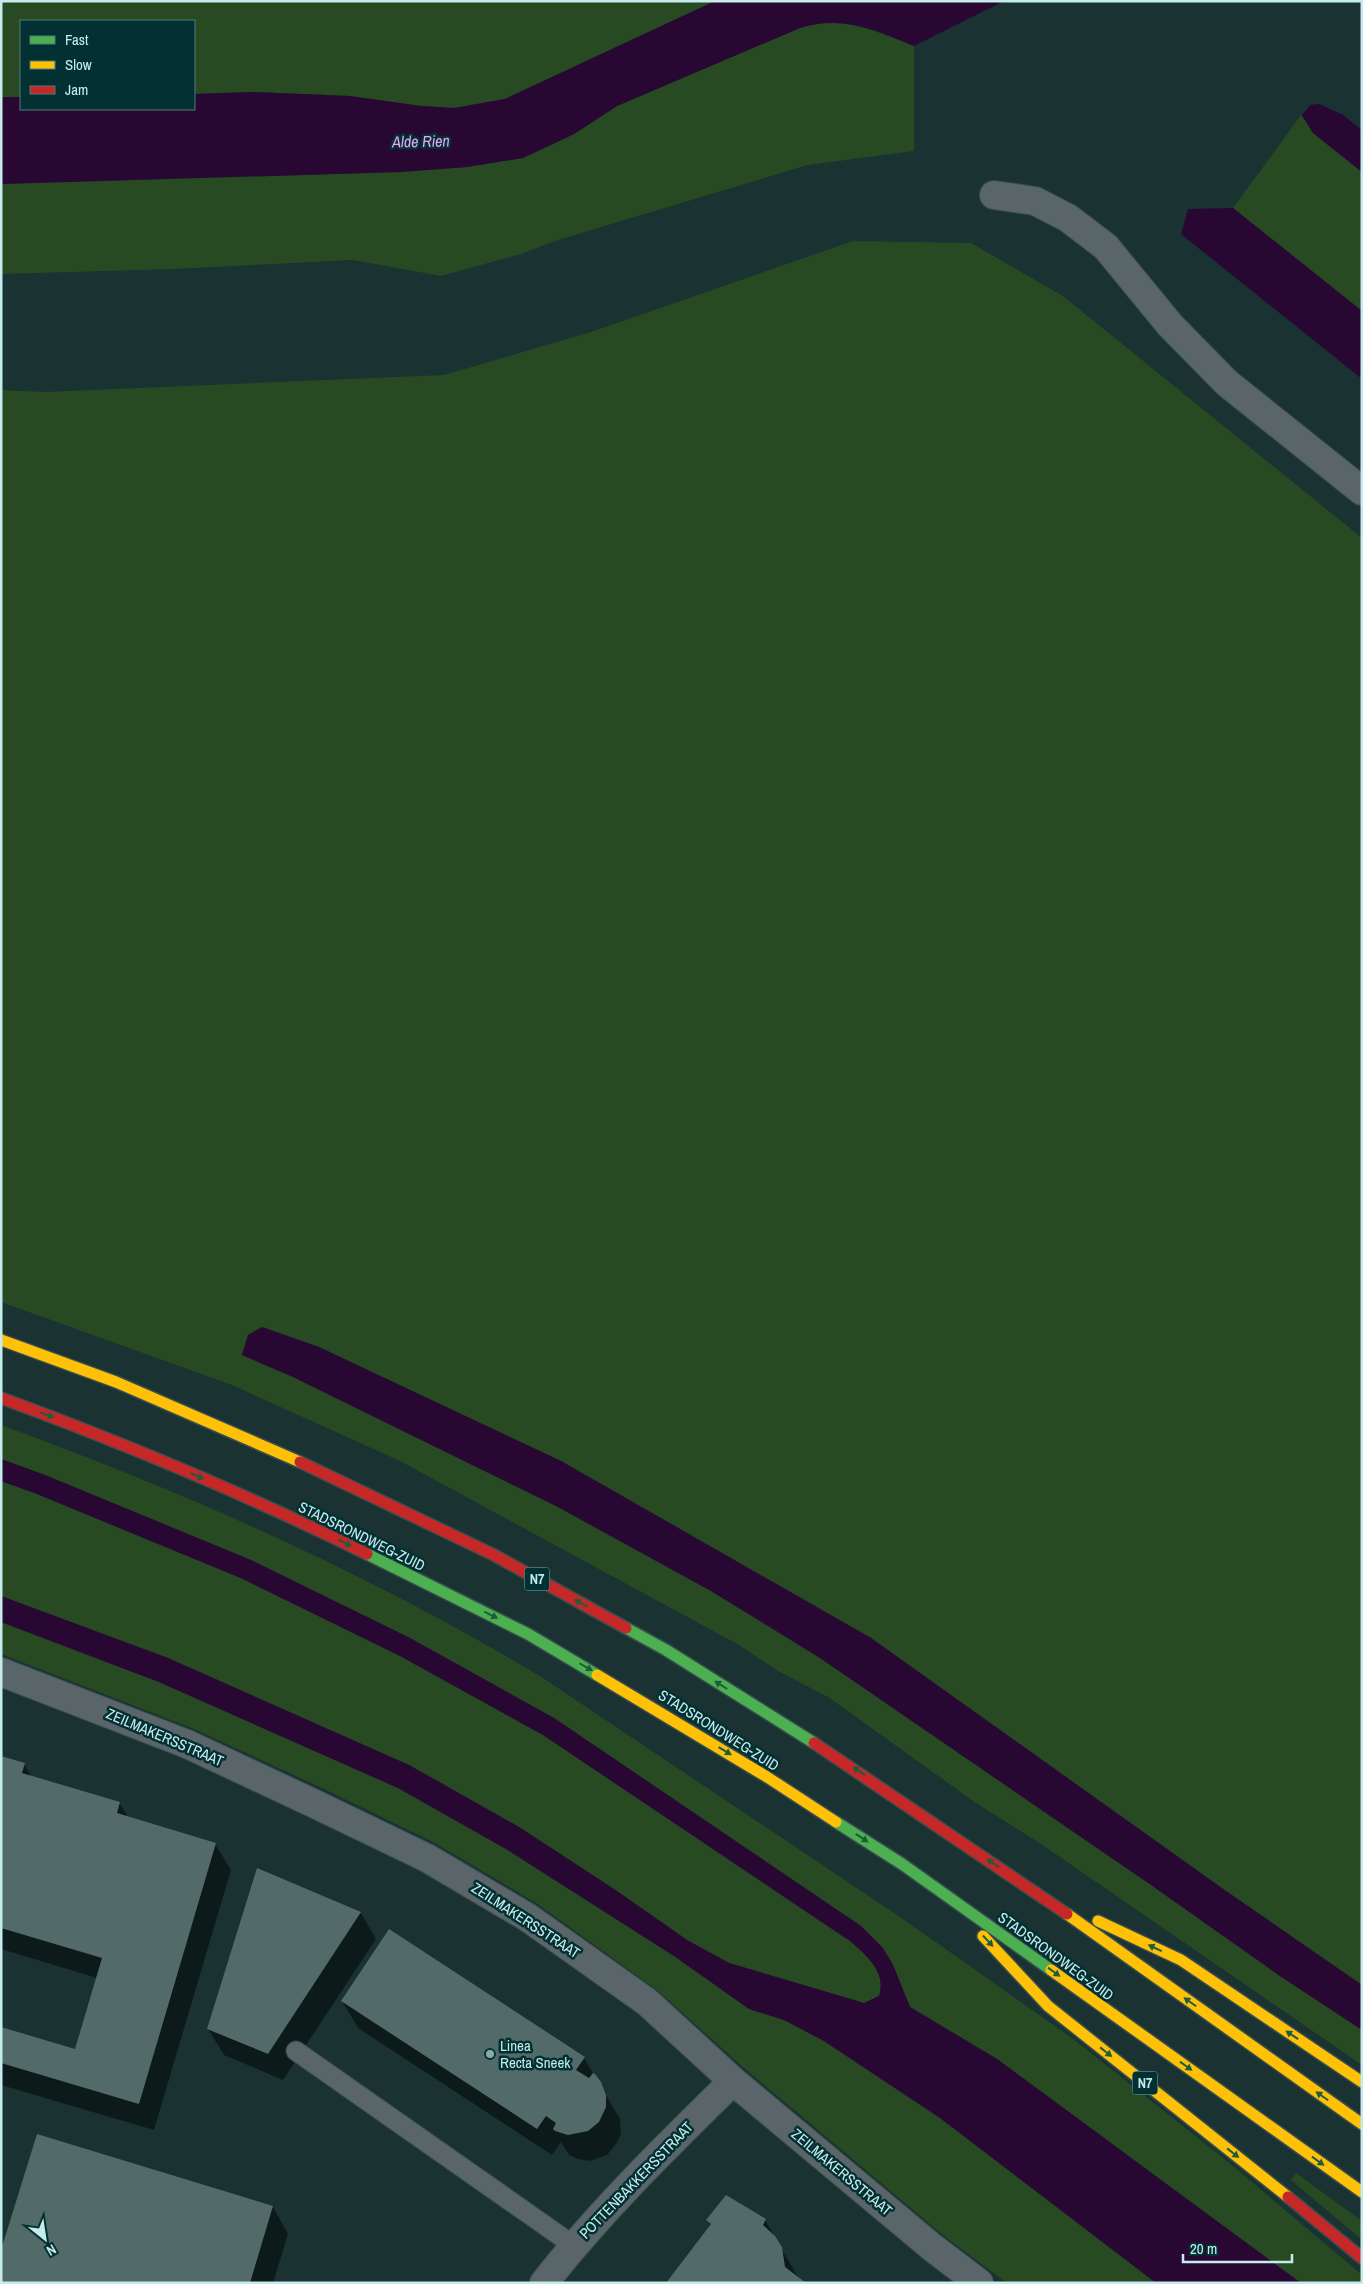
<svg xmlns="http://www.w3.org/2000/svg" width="1363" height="2284" viewBox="0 0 1363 2284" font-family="'Archivo Narrow',sans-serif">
<rect width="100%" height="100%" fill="#1a3232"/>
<!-- green -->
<path fill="#274a22" d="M 1,1 L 715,1 L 505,99 L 454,108 L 421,106 L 350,96 L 251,92 L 194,94 L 194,21 L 21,21 L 21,97 L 1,97 Z
M 818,22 C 853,21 882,33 914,46 L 914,151 L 808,165 L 555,241 L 521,254 L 441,276 L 353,260 L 174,269 L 1,274 L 1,184 L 401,172 L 467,167 L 523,158 L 574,134 L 617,106 L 800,28 Z
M 1301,115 L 1313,133 L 1362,172 L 1362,311 L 1233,208 Z
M 853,241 L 971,243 L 1063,296 L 1362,538 L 1362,1985 L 1226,1891 L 871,1638 L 561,1461 L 319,1347 L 262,1327 L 248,1335 L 242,1355 L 293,1377 L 556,1506 L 711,1591 L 820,1658 L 1151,1885 L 1280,1976 L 1362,2030 L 1362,2065 L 1038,1842 L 976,1803 L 828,1697 L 778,1671 L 739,1645 L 400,1461 L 232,1385 L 1,1302 L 1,390 L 45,392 L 444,375 L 591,332 Z
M 1,1425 C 188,1493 377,1577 546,1680 L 903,1919 L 1072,2038 L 1227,2161 L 1362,2275 L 1362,2283 L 1301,2283 L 997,2059 L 910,2007 L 893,1965 L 883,1948 L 861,1926 L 554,1718 L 410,1638 L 251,1560 L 45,1475 L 1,1459 Z
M 1,1481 L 37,1494 L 243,1579 L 400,1656 L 543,1735 L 850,1941 C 866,1955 887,1972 879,1996 L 864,2003 L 729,1963 L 687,1940 L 617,1891 L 519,1827 L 409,1765 L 168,1658 L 1,1596 Z
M 1,1622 L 159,1682 L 398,1788 L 506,1849 L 674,1956 L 749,2009 L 784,2020 L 824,2041 L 940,2118 L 1156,2283 L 1007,2283 L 943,2235 L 744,2068 L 657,1990 L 536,1903 L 435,1843 L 322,1788 L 194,1729 L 1,1654 Z
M 1296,2173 L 1362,2221 L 1362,2240 L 1291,2180 Z"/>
<!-- water -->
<path fill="#290733" d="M 715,1 L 1004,1 L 914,46 C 875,30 843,15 800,28 L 617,106 L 574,134 L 523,158 L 467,167 L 401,172 L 1,184 L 1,97 L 21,97 L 21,109 L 194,109 L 194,94 L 251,92 L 350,96 L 421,106 L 454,108 L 505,99 Z
M 1319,104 L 1343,115 L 1362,130 L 1362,172 L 1313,133 L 1302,115 L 1310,105 Z
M 1233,208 L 1362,311 L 1362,379 L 1181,234 L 1188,209 Z
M 262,1327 L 319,1347 L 561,1461 L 871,1638 L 1226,1891 L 1362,1985 L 1362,2030 L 1280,1976 L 1151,1885 L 820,1658 L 711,1591 L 556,1506 L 293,1377 L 242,1355 L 248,1335 Z
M 1,1459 L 45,1475 L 251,1560 L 410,1638 L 554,1718 L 861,1926 L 883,1948 L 893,1965 L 910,2007 L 997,2059 L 1301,2283 L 1156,2283 L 940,2118 L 824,2041 L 784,2020 L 749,2009 L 674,1956 L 506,1849 L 398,1788 L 159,1682 L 1,1622 L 1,1596 L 168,1658 L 409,1765 L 519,1827 L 617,1891 L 687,1940 L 729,1963 L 864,2003 L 879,1996 C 887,1972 866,1955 850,1941 L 543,1735 L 400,1656 L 243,1579 L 37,1494 L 1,1481 Z"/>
<!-- shadow -->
<path fill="#0007" d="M 1,1757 L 24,1764 L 32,1778 L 120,1804 L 128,1817 L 215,1844 L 231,1870 L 154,2130 L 1,2085 L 1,2029 L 76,2051 L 97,1978 L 1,1949 Z
M 361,1913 L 376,1939 L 283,2080 L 224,2055 L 208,2029 Z
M 342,2001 L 584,2058 L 620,2119 L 621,2134 L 616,2144 L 607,2155 L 590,2161 L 578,2159 L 569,2155 L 561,2142 L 552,2155 L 358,2028 Z
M 273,2207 L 288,2234 L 273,2283 L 1,2283 Z
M 708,2220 L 765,2220 L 799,2279 L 711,2226 Z"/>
<!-- building -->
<path fill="#536b68" d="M 1,1756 L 25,1763 L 22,1773 L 120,1802 L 117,1813 L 216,1843 L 139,2104 L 1,2063 L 1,2027 L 75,2049 L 102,1958 L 1,1928 Z
M 257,1868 L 361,1912 L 268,2054 L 207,2029 Z
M 389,1929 L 585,2057 L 576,2070 L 589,2078 L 593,2073 L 595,2074 L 601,2082 L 606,2095 L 606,2107 L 599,2122 L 588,2131 L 568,2135 L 555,2131 L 553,2129 L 556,2123 L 546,2116 L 537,2129 L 341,2001 Z
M 37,2134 L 273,2206 L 250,2283 L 1,2283 L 1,2250 Z
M 726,2195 L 766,2219 L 763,2225 L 775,2236 L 782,2247 L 785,2267 L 806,2283 L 666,2283 L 711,2224 L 706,2220 Z"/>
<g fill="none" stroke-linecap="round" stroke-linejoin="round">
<defs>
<path id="lane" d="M 296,2051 L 573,2245"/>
<path id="street" d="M 994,195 L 1035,201 L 1068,218 L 1106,247 L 1170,325 L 1227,383 L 1362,491
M 1,1672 L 187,1744 L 315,1804 L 427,1858 L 527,1917 L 647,2002 L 733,2081 L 933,2248 L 979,2283
M 544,2283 C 601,2210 667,2146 733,2081"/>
<path id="fast" d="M 367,1554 L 528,1634 L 597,1675
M 626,1628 L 666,1650 L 814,1743
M 836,1822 L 902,1864 L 1051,1970"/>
<path id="slow" d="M 1,1340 L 116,1382 L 300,1462
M 597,1675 L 767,1777 L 836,1822
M 1067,1914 L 1362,2124
M 1098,1921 L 1181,1960 L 1362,2082
M 983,1936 L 1048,2006 L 1288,2197
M 1051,1970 L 1362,2192"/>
<path id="jam" d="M 1,1398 C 126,1444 248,1495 367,1554
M 300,1462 L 494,1555 L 626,1628
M 814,1743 L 1067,1914
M 1288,2197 L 1362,2258"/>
</defs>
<!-- lane casing -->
<use href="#lane" stroke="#384e4e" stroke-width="21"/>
<!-- street casing -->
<use href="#street" stroke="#384e4e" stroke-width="30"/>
<!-- fast casing -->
<use href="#fast" stroke="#384e4e" stroke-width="14"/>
<!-- slow casing -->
<use href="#slow" stroke="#384e4e" stroke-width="14"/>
<!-- jam casing -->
<use href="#jam" stroke="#384e4e" stroke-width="14"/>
<!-- lane -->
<use href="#lane" stroke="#5a6569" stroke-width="19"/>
<!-- street -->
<use href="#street" stroke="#5a6569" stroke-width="28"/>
<!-- fast -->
<use href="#fast" stroke="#4caf50" stroke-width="11"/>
<!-- slow -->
<use href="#slow" stroke="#ffc107" stroke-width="11"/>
<!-- jam -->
<use href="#jam" stroke="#c62828" stroke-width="11"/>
</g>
<!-- one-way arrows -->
<defs><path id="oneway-solid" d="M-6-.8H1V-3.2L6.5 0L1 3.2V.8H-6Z" transform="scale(1.25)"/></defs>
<g fill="#1d5c3d">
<use href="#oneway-solid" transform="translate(47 1415) rotate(20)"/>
<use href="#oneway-solid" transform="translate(197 1476) rotate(24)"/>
<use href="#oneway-solid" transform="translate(345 1543) rotate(26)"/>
<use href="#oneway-solid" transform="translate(581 1603) rotate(-151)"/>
<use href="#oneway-solid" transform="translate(491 1615) rotate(26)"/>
<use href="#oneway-solid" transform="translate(586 1667) rotate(30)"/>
<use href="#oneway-solid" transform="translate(721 1685) rotate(-148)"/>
<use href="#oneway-solid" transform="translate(725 1751) rotate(31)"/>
<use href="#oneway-solid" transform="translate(859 1771) rotate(-146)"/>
<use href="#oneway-solid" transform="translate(862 1838) rotate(33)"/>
<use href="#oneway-solid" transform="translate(993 1863) rotate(-146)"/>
<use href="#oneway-solid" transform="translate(988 1941) rotate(47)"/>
<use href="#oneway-solid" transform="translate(1155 1948) rotate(-155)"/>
<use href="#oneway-solid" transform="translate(1054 1972) rotate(36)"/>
<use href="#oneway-solid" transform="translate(1190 2002) rotate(-145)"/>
<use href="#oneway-solid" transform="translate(1292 2035) rotate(-146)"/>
<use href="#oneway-solid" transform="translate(1106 2052) rotate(38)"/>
<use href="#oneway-solid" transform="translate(1186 2066) rotate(36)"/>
<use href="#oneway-solid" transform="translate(1322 2096) rotate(-145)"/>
<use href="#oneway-solid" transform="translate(1233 2153) rotate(38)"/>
<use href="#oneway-solid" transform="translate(1318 2161) rotate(36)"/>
</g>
<!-- markers -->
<circle fill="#8aaaac" stroke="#033033" stroke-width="2" cx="490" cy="2054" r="5"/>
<g text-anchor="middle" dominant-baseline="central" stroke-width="5" stroke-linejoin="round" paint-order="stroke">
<!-- shield labels -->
<g fill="#033033" stroke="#8cb3b5" stroke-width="1">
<rect x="524.5" y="1567.5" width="25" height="23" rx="4"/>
<rect x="1132.5" y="2071.5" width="25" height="23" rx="4"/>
</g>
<g font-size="14" font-weight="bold" fill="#c6ebed">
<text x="537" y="1579">N7</text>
<text x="1145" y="2083">N7</text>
</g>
<!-- street labels -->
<g font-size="15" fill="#c6ebed" stroke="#033033">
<text transform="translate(362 1536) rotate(26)">STADSRONDWEG-ZUID</text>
<text transform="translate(719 1730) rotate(32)">STADSRONDWEG-ZUID</text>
<text transform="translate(165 1737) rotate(23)">ZEILMAKERSSTRAAT</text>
<text transform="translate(526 1920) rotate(33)">ZEILMAKERSSTRAAT</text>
<text transform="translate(1056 1956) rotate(36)">STADSRONDWEG-ZUID</text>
<text transform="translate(842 2172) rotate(40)">ZEILMAKERSSTRAAT</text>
<text transform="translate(636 2180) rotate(-46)">POTTENBAKKERSSTRAAT</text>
</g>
<!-- poi labels -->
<g font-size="15" fill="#c6ebed" stroke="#033033" text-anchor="start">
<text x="500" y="2045">Linea<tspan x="500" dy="17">Recta Sneek</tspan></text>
</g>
<!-- water labels -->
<g font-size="16" font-style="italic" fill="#eca2fe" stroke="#033033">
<text transform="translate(421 141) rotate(-1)">Alde Rien</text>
</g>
</g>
<!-- border -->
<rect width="1363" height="2284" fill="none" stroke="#c6ebed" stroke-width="5"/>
<!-- legend -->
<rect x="20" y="20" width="175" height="90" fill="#033033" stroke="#517b7d"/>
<rect x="30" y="36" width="25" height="8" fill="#4caf50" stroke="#517b7d"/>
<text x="65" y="45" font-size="15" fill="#c6ebed">Fast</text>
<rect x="30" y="61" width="25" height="8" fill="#ffc107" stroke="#517b7d"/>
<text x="65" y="70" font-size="15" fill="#c6ebed">Slow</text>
<rect x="30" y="86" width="25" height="8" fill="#c62828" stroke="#517b7d"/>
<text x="65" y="95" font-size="15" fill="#c6ebed">Jam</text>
<!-- north arrow -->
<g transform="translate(45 2239) rotate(150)" stroke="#033033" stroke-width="4" paint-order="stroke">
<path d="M0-4L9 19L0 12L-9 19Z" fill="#c6ebed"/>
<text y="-8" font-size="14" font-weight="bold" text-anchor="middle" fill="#c6ebed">N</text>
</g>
<!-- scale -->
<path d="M1183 2254v8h109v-8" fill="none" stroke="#c6ebed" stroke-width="2.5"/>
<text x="1190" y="2254" font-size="15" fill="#c6ebed" stroke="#033033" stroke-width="4" paint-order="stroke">20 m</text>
</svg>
